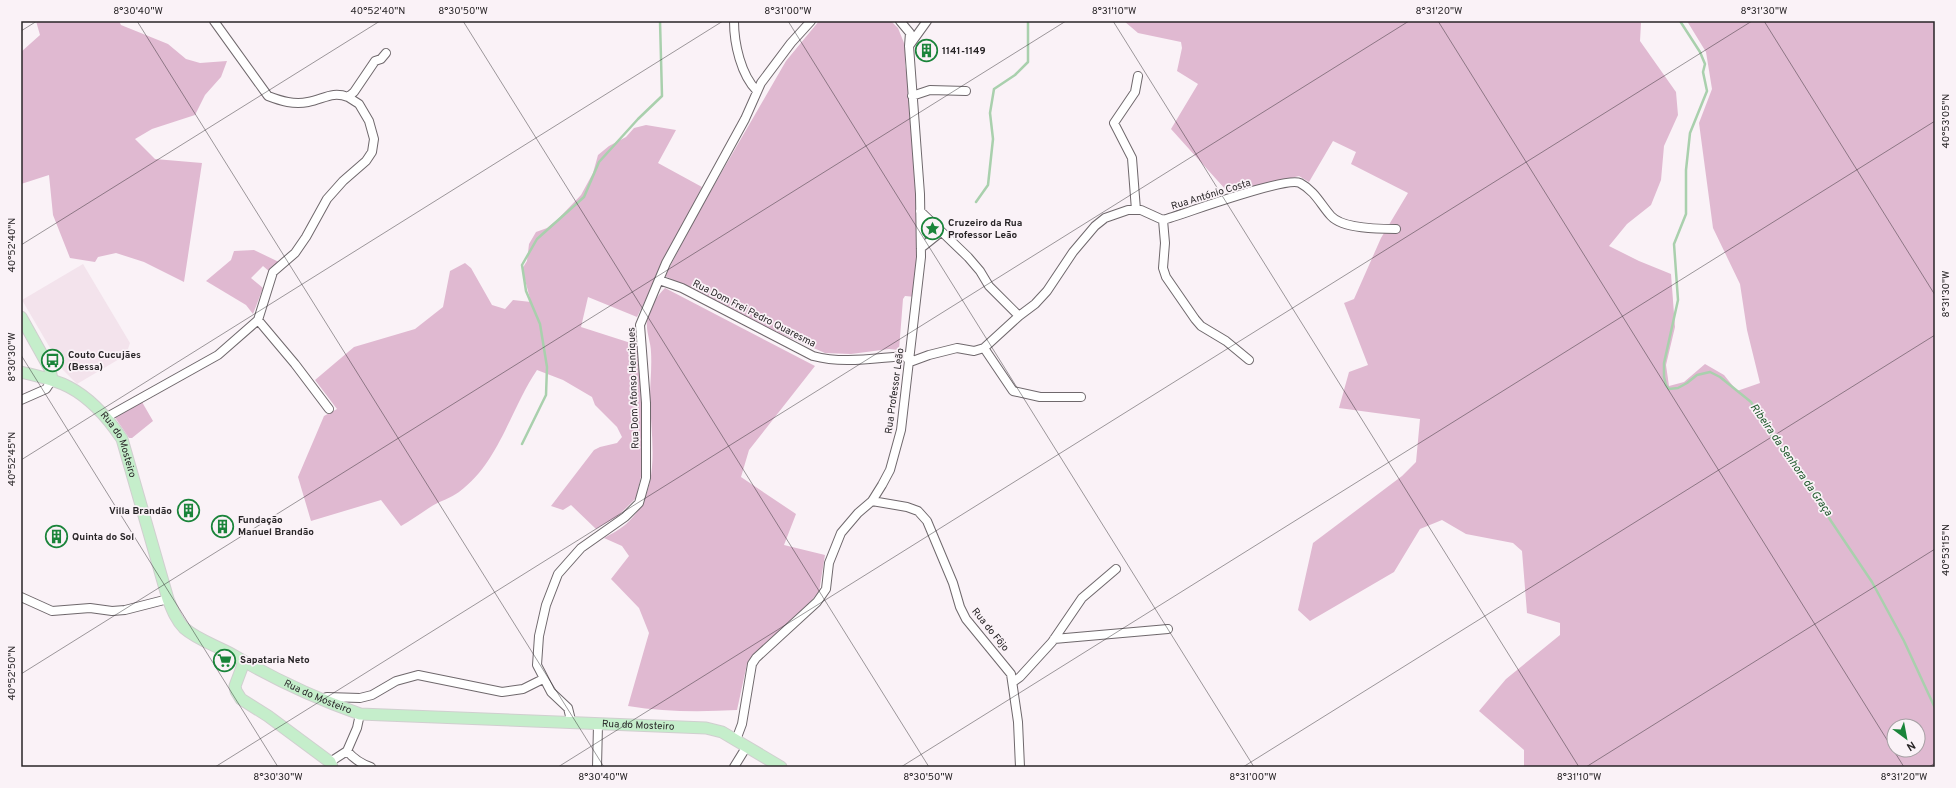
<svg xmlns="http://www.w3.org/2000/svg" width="1956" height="788" viewBox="0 0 1956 788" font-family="Overpass,sans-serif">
<rect width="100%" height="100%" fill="#faf2f7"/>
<!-- built -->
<path fill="#f3e3ec" d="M 83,264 L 130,343 L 126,355 L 77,384 L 63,370 L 22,300 Z"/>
<!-- green -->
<path fill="#e0b9d1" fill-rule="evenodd" d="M 36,21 L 119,21 L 121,25 L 168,44 L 186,59 L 200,63 L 227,61 L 221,77 L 205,95 L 195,115 L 152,129 L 135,139 L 155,159 L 202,163 L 184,282 L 144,262 L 116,253 L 98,257 L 95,262 L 70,258 L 53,215 L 49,175 L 21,184 L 21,52 L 40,35 Z
M 819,21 L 891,21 L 898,28 L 906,48 L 905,65 L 913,108 L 920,199 L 916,297 L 905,296 L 903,299 L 899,350 L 889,349 L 851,354 L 825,353 L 754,322 L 665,276 L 698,213 L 786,61 Z
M 1124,21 L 1639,21 L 1641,23 L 1640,41 L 1676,92 L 1678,115 L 1664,146 L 1661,180 L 1651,205 L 1627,224 L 1609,246 L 1639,261 L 1671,274 L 1675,327 L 1666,365 L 1669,386 L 1684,382 L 1705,364 L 1724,375 L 1737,391 L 1760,383 L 1747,330 L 1740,284 L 1713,228 L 1699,123 L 1712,89 L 1706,52 L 1687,21 L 1935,21 L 1935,767 L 1524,767 L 1524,750 L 1479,711 L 1506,679 L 1560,635 L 1560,623 L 1527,613 L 1522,551 L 1513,543 L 1466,534 L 1442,520 L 1420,529 L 1394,572 L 1310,621 L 1298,610 L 1313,543 L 1402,476 L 1416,462 L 1420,419 L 1339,408 L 1349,372 L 1368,365 L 1344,303 L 1354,299 L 1381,238 L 1408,193 L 1351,164 L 1356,152 L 1333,141 L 1309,182 L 1299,176 L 1239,191 L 1226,190 L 1171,129 L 1198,84 L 1177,71 L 1182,48 L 1181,42 L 1138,33 ZM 1894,726 L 1918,726 L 1918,750 L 1894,750 Z
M 646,125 L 676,130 L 658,163 L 702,187 L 637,317 L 588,297 L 581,327 L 637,345 L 640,370 L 643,468 L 636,498 L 618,516 L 596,529 L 571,505 L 563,510 L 551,506 L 594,450 L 600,447 L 617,443 L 622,437 L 617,427 L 595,405 L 592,397 L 563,380 L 537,370 C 510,410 499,463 459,492 C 451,498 440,501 432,506 C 421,513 412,520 401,526 L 381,500 L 311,521 L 298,477 L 324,416 L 337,409 L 315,380 L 354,347 L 415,329 L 443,307 L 450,271 L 465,263 L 471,268 L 492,305 L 505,309 L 513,300 L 531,302 L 522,269 L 527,261 L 529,244 L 536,232 L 547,228 L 558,219 L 581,195 L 593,173 L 598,155 L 609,146 L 626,137 L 634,128 Z
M 254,250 L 279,262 L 270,272 L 263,266 L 251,278 L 263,288 L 253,314 L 246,305 L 206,281 L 231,260 L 234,251 Z
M 665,288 L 815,366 L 749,450 L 741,477 L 796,514 L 784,545 L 825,555 L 819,592 L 804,609 L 747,664 L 737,710 C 701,712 664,712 628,706 L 649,633 L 639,608 L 611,579 L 629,556 L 622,546 L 604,538 C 611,534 619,530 625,525 C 663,492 651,442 650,398 C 650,383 652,368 651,352 C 651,343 646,332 647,322 C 647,310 657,296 665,288 Z
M 142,402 L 153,421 L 132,438 L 129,438 L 114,416 Z"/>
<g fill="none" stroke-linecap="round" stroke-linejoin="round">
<!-- stream -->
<path stroke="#a9d0ad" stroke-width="2.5" d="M 1680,21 L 1700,52 L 1705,64 L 1703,72 L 1707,91 L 1690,133 L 1686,170 L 1686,214 L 1674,244 L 1678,300 L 1664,363 L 1664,377 L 1666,385 L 1669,389 L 1678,388 L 1687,383 L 1697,375 L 1710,372 L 1720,377 L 1751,402 L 1773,438 L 1805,478 L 1831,521 L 1872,582 L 1904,641 L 1935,708
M 976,202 L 988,185 L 993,139 L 990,113 L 994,89 L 1015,75 L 1028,62 L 1028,21
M 522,444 L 546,395 L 547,367 L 540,324 L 526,291 L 522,265 L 537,239 L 584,197 L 599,162 L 638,119 L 662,96 L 660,21"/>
<defs>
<path id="minor" d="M 214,21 L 268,96 C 281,101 294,105 308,102 C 324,99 332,91 348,97
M 734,21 C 734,44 741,75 757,91
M 900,21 L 910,33 L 909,46
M 912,96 L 930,90 L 966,91
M 1136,210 L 1132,158 L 1114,123 L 1135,92 L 1138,76
M 920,211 L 968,257 L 980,271 L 989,286 L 1019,316
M 1163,220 L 1165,243 L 1163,268 L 1166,277 L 1195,319 L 1201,326 L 1226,341 L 1249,360
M 921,248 L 941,232
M 659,280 L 682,288 L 813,356 C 843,364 874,358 905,356 L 910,362 L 929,355 L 957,348 L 974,351 L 984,348 L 1019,316 L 1035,304 L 1047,291 L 1073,252 L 1095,226 L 1105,218 L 1128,210 L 1141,210 L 1163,220 C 1185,214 1285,176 1300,183 C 1315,191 1321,205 1331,216 C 1343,229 1379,229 1396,229
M 258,320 L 295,364 L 329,409
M 984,348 L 1013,391 L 1040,397 L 1081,397
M 21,400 L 46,389 L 52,380
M 107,417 L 218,355 L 258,320 L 273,272 L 295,253 L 306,237 L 327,199 L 343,181 L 366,161 L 372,152 L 374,139 L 369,121 L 359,104 L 348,97 L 354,92 L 375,61 L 381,59 L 386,53
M 872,501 L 907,507 L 918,511 L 927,521 L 953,583 L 960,607 L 966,619 L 1011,674 L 1018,722 L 1020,767
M 21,597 L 52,611 L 90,608 L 112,611 L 125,610 L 168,599
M 1054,639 L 1168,629
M 1013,682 L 1020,677 L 1052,642 L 1082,598 L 1116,569
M 322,699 L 327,697 L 360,698 L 372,695 L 396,681 L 418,675 L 502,692 L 523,689 L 543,679
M 572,724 L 568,708 L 551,692 L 537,665 L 539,636 L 546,605 L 558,574 L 581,548 L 625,517 L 639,503 L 646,478 L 646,403 L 640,325 L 666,263 L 745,119 L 761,83 L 791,43 L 811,21
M 736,740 L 742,724 L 752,664 L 756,658 L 817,602 L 826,589 L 829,563 L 841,533 L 858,513 L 872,501 L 882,485 L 890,470 L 901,430 L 921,257 L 920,194 L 909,46 L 927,21
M 347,751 C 354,759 361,764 371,767
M 330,762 L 347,751 L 357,728 L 360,714
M 597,767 L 598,725
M 734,767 L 747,746"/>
<g id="major">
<path d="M 21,317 L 50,369 L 52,380"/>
<path id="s1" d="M 21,372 C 37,376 54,379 69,387 C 92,399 108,418 122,439 L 168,599 C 172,609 176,620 184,628 C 199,641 218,646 235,656 C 274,679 317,699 360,714 L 706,728 L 722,732 L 781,767"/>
<path d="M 244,662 L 235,686 L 236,691 L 241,699 L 268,716 L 330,762 L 332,767"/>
</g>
</defs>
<!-- minor casing -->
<use href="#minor" stroke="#6f686c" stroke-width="10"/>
<!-- major casing -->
<use href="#major" stroke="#d0cfcf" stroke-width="13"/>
<!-- minor -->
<use href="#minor" stroke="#fff" stroke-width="8"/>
<!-- major -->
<use href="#major" stroke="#c5eecb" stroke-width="11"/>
</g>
<!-- ticks -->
<path fill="none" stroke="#282527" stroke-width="1" stroke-opacity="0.45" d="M 137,21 L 604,767M 463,21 L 929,767M 788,21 L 1254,767M 1113,21 L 1579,767M 1438,21 L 1904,767M 1764,21 L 1935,295M 21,31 L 37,21M 21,245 L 380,21M 21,355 L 278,767M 21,460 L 723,21M 21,674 L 1066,21M 215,767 L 1409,21M 558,767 L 1752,21M 901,767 L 1935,121M 1243,767 L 1935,335M 1586,767 L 1935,549M 1929,767 L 1935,763"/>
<!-- icons -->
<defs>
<symbol id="building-ring" viewBox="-11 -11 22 22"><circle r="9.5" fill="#faf2f7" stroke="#1a843a" stroke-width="1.5"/><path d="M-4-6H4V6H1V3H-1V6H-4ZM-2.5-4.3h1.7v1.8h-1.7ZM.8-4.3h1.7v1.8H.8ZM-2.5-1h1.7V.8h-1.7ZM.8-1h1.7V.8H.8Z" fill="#1a843a"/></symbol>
<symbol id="sight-ring" viewBox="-11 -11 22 22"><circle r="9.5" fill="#faf2f7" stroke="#1a843a" stroke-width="1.5"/><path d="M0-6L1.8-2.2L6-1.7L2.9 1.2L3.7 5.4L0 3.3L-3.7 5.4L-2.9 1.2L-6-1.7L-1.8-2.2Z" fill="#1a843a"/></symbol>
<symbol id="bus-ring" viewBox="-11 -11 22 22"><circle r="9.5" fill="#faf2f7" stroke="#1a843a" stroke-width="1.5"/><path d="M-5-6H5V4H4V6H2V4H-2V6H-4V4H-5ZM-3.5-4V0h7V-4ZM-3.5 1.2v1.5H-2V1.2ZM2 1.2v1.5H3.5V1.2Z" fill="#1a843a"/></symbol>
<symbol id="supermarket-ring" viewBox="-11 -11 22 22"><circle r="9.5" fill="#faf2f7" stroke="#1a843a" stroke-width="1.5"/><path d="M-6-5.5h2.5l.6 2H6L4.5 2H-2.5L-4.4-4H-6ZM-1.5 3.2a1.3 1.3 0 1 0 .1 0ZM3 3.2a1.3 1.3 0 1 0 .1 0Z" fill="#1a843a"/></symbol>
</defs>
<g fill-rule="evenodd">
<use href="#building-ring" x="914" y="38" width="25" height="25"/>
<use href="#sight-ring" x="920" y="216" width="25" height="25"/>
<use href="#bus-ring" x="40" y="348" width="25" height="25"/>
<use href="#building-ring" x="176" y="498" width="25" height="25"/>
<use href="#building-ring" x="210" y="514" width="25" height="25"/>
<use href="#building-ring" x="44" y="524" width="25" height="25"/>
<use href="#supermarket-ring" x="212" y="648" width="25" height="25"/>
</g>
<g text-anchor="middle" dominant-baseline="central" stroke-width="3.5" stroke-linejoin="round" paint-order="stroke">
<!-- poi labels -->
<g font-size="10" font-weight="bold" fill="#282527" stroke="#faf2f7" text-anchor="start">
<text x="942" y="51">1141-1149</text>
<text x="948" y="223">Cruzeiro da Rua<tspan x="948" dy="12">Professor Leão</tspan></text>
<text x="68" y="355">Couto Cucujães<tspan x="68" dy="12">(Bessa)</tspan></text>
<text x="172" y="511" text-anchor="end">Villa Brandão</text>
<text x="238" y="520">Fundação<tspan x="238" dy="12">Manuel Brandão</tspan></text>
<text x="72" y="537">Quinta do Sol</text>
<text x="240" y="660">Sapataria Neto</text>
</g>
<!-- street labels -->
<g font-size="10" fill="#282527" stroke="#faf2f7">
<text transform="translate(1211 195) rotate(-17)">Rua António Costa</text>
<text transform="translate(754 314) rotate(27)">Rua Dom Frei Pedro Quaresma</text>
<text transform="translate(634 388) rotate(-92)">Rua Dom Afonso Henriques</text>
<text transform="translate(895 391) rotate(-82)">Rua Professor Leão</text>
<text stroke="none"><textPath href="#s1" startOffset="129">Rua do Mosteiro</textPath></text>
<text transform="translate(990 630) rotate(51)">Rua do Fôjo</text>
<text stroke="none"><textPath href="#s1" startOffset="476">Rua do Mosteiro</textPath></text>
<text stroke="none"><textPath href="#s1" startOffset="800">Rua do Mosteiro</textPath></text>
</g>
<!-- water labels -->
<g font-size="11" font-style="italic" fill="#1e582b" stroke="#faf2f7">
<text transform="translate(1791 460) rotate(55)">Ribeira da Senhora da Graça</text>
</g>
</g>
<!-- border -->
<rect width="1956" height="788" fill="none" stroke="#faf2f7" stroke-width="44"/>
<!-- north arrow -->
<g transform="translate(1906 738) rotate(148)"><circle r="19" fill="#faf2f7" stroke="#a6a0a4"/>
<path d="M0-3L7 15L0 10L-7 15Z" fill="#1a843a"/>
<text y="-6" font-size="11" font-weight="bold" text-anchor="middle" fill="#282527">N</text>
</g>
<rect x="22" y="22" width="1912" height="744" fill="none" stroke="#282527" stroke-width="1.5"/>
<g font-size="10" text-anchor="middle" fill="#282527">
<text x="138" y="14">8°30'40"W</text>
<text x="378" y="14">40°52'40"N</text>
<text x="463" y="14">8°30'50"W</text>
<text x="788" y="14">8°31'00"W</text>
<text x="1114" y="14">8°31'10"W</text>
<text x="1439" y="14">8°31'20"W</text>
<text x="1764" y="14">8°31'30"W</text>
<text transform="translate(1945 121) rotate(-90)" y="4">40°53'05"N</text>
<text transform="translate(11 245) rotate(-90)" y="4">40°52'40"N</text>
<text transform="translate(1945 294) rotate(-90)" y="4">8°31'30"W</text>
<text transform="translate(11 357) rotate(-90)" y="4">8°30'30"W</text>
<text transform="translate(11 459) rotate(-90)" y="4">40°52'45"N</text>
<text transform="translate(1945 550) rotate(-90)" y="4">40°53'15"N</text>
<text transform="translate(11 673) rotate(-90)" y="4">40°52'50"N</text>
<text x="278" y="780">8°30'30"W</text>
<text x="603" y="780">8°30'40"W</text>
<text x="928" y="780">8°30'50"W</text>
<text x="1253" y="780">8°31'00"W</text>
<text x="1579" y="780">8°31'10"W</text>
<text x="1904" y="780">8°31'20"W</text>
</g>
</svg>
